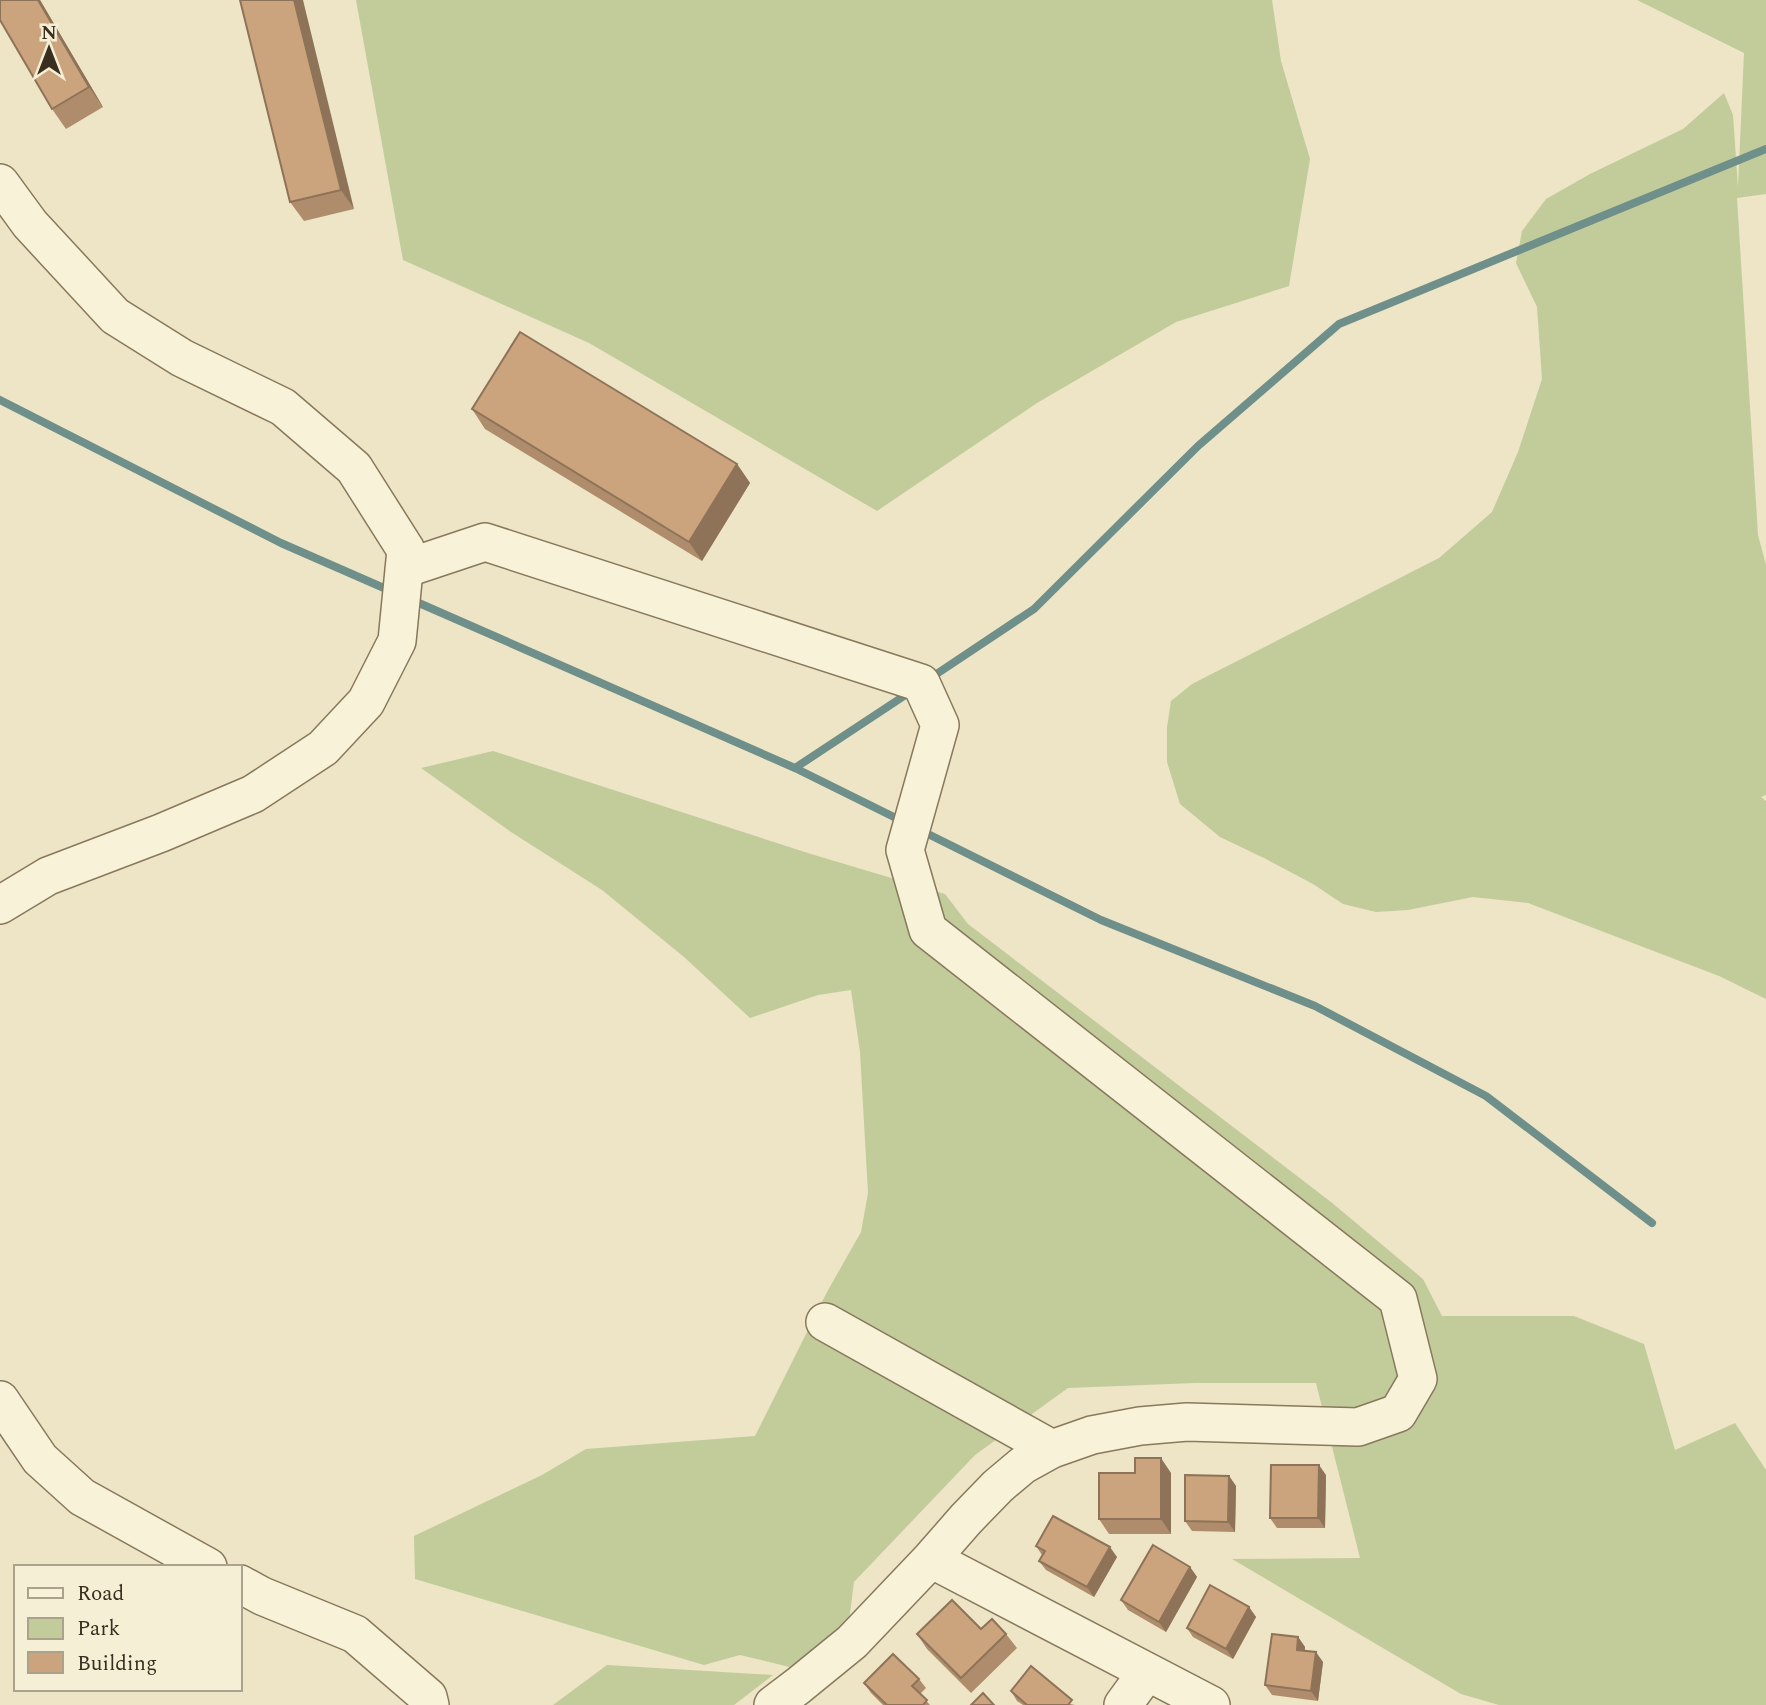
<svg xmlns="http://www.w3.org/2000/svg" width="1766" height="1705" viewBox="0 0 1766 1705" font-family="Spectral,serif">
<rect width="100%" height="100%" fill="#ede5c6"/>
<!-- green -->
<path fill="#c1cc9a" d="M 356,0 L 1272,0 L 1281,61 L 1310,159 L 1289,286 L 1176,322 L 1037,403 L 877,511 L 589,343 L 403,260 Z
M 1637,0 L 1766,0 L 1766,194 L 1737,198 L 1758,535 L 1766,565 L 1766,795 L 1761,797 L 1766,801 L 1766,999 L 1719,976 L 1528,903 L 1473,897 L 1408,910 L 1376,912 L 1343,904 L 1313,884 L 1266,859 L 1220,837 L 1180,804 L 1167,762 L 1167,727 L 1171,701 L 1192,684 L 1439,558 L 1492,512 L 1518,452 L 1542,379 L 1537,307 L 1516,263 L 1522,231 L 1546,199 L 1590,174 L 1683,129 L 1724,93 L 1733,115 L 1738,187 L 1744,53 Z
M 493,751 L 811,854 L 945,894 L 968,924 L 1331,1202 L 1423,1279 L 1442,1316 L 1574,1316 L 1644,1344 L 1675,1450 L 1735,1423 L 1766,1470 L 1766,1705 L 1499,1705 L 1461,1694 L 1232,1559 L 1360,1558 L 1316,1383 L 1195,1383 L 1068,1388 L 975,1455 L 854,1582 L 842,1676 L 810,1672 L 740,1655 L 704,1665 L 415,1579 L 414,1536 L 542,1475 L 586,1449 L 755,1436 L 827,1292 L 861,1232 L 868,1193 L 860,1052 L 851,990 L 818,995 L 750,1018 L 684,957 L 602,890 L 511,832 L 421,768 Z
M 607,1665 L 773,1675 L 734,1705 L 553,1705 Z"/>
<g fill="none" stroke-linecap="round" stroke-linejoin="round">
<!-- stream -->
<path stroke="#6e8f8a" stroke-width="8" d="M 0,400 L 281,543 L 393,592
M 412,600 L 795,768 L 904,822
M 929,679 L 1034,609 L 1198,446 L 1339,324 L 1766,149
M 795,768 L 910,692
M 922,831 L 1101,920 L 1315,1006 L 1486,1096 L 1652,1223"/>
<defs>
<path id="minor" d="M 0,183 L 30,224 L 115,316 L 182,358 L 283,407 L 354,468 L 406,550 L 397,641 L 366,702 L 323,748 L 253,794 L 161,833 L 48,876 L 0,905
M 404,569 L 485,542 L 921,683 L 940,725 L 905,850 L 928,930 L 1398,1299 L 1418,1379 L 1398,1413 L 1358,1427 L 1187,1422 L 1140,1426 L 1092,1435 L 1052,1449 L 825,1322
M 0,1400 L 40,1459 L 82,1497 L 208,1567
M 931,1559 L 1211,1705
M 240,1584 L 262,1596 L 355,1634 L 428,1697 L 430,1705
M 773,1705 L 798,1686 L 852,1642 L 931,1559 L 966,1519 L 998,1486 L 1023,1465 L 1052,1449
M 1123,1705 L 1147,1672"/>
</defs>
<!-- minor casing -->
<use href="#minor" stroke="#88785c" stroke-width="40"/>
<!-- minor -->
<use href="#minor" stroke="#f8f2d9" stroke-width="37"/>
</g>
<!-- wall -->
<path fill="#af8d6c" d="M 40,0 L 103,107 L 66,129 L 52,109 Z
M 240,0 L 354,209 L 304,221 L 290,202 Z
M 472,409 L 737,464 L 750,483 L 702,561 L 485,429 Z
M 1135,1473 L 1171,1473 L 1171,1534 L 1109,1534 L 1099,1519 Z
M 1326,1475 L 1325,1528 L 1277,1528 L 1270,1518 Z
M 1229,1476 L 1236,1486 L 1235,1532 L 1192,1531 L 1185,1521 Z
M 1036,1546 L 1117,1557 L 1094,1597 L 1046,1570 L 1039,1561 L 1042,1555 Z
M 1190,1567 L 1197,1577 L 1166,1632 L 1128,1610 L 1121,1600 Z
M 1249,1607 L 1256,1617 L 1233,1659 L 1193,1637 L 1187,1628 Z
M 981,1629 L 1006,1634 L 1017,1648 L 971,1693 L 927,1649 L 917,1634 Z
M 1298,1637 L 1305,1647 L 1305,1651 L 1323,1662 L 1318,1701 L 1272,1695 L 1265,1685 Z
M 919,1679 L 926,1688 L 920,1694 L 930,1705 L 883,1705 L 871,1693 L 864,1683 Z
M 1011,1691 L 1075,1705 L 1023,1705 L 1017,1701 Z"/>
<!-- shaded-wall -->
<path fill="#8e7358" d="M 38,0 L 40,0 L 103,107 L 89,87 Z
M 294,0 L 303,0 L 354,209 L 341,190 Z
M 737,464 L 750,483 L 702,561 L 689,542 Z
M 1161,1458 L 1171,1473 L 1171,1534 L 1161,1519 Z
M 1319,1465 L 1326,1475 L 1325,1528 L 1318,1518 Z
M 1229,1476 L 1236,1486 L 1235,1532 L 1228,1522 Z
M 1110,1547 L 1117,1557 L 1094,1597 L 1087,1587 Z
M 1190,1567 L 1197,1577 L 1166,1632 L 1159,1622 Z
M 1249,1607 L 1256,1617 L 1233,1659 L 1226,1649 Z
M 1298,1637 L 1305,1647 L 1304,1660 L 1297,1650 Z
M 1316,1652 L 1323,1662 L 1318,1701 L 1311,1691 Z"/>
<!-- building -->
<path fill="#cba47d" stroke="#8e7358" stroke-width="2" d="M 0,0 L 38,0 L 89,87 L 52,109 L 0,20 Z
M 240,0 L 294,0 L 341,190 L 290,202 Z
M 520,332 L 737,464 L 689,542 L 472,409 Z
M 1135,1458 L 1161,1458 L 1161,1519 L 1099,1519 L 1099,1473 L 1135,1473 Z
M 1271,1465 L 1319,1465 L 1318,1518 L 1270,1518 Z
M 1185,1475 L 1229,1476 L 1228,1522 L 1185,1521 Z
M 1053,1516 L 1110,1547 L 1087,1587 L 1039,1561 L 1045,1551 L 1036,1546 Z
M 1153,1545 L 1190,1567 L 1159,1622 L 1121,1600 Z
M 1210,1585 L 1249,1607 L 1226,1649 L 1187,1628 Z
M 952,1600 L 981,1629 L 992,1619 L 1006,1634 L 961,1678 L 917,1634 Z
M 1272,1634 L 1298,1637 L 1297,1650 L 1316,1652 L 1311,1691 L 1265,1685 Z
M 893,1654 L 919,1679 L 912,1686 L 927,1700 L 923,1705 L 887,1705 L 864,1683 Z
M 1031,1666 L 1072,1700 L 1068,1705 L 1027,1705 L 1011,1691 Z
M 983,1693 L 994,1705 L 971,1705 Z"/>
<!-- legend -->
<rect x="14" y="1565" width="228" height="126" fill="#f5efd6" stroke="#aaa28d" stroke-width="2"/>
<rect x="28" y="1588" width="35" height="10" fill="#f8f2d9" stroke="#aaa28d" stroke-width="2"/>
<text x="77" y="1600" font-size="21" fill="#392e20">Road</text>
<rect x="28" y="1618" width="35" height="21" fill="#c1cc9a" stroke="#aaa28d" stroke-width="2"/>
<text x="77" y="1635" font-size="21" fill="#392e20">Park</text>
<rect x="28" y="1652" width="35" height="21" fill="#cba47d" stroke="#aaa28d" stroke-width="2"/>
<text x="77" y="1670" font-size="21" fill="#392e20">Building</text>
<!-- north arrow -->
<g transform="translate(49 49)" stroke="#f5efd6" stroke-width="5" paint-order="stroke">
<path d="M0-5L12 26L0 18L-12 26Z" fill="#392e20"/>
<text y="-10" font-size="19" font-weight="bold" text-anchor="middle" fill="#392e20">N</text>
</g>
</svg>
